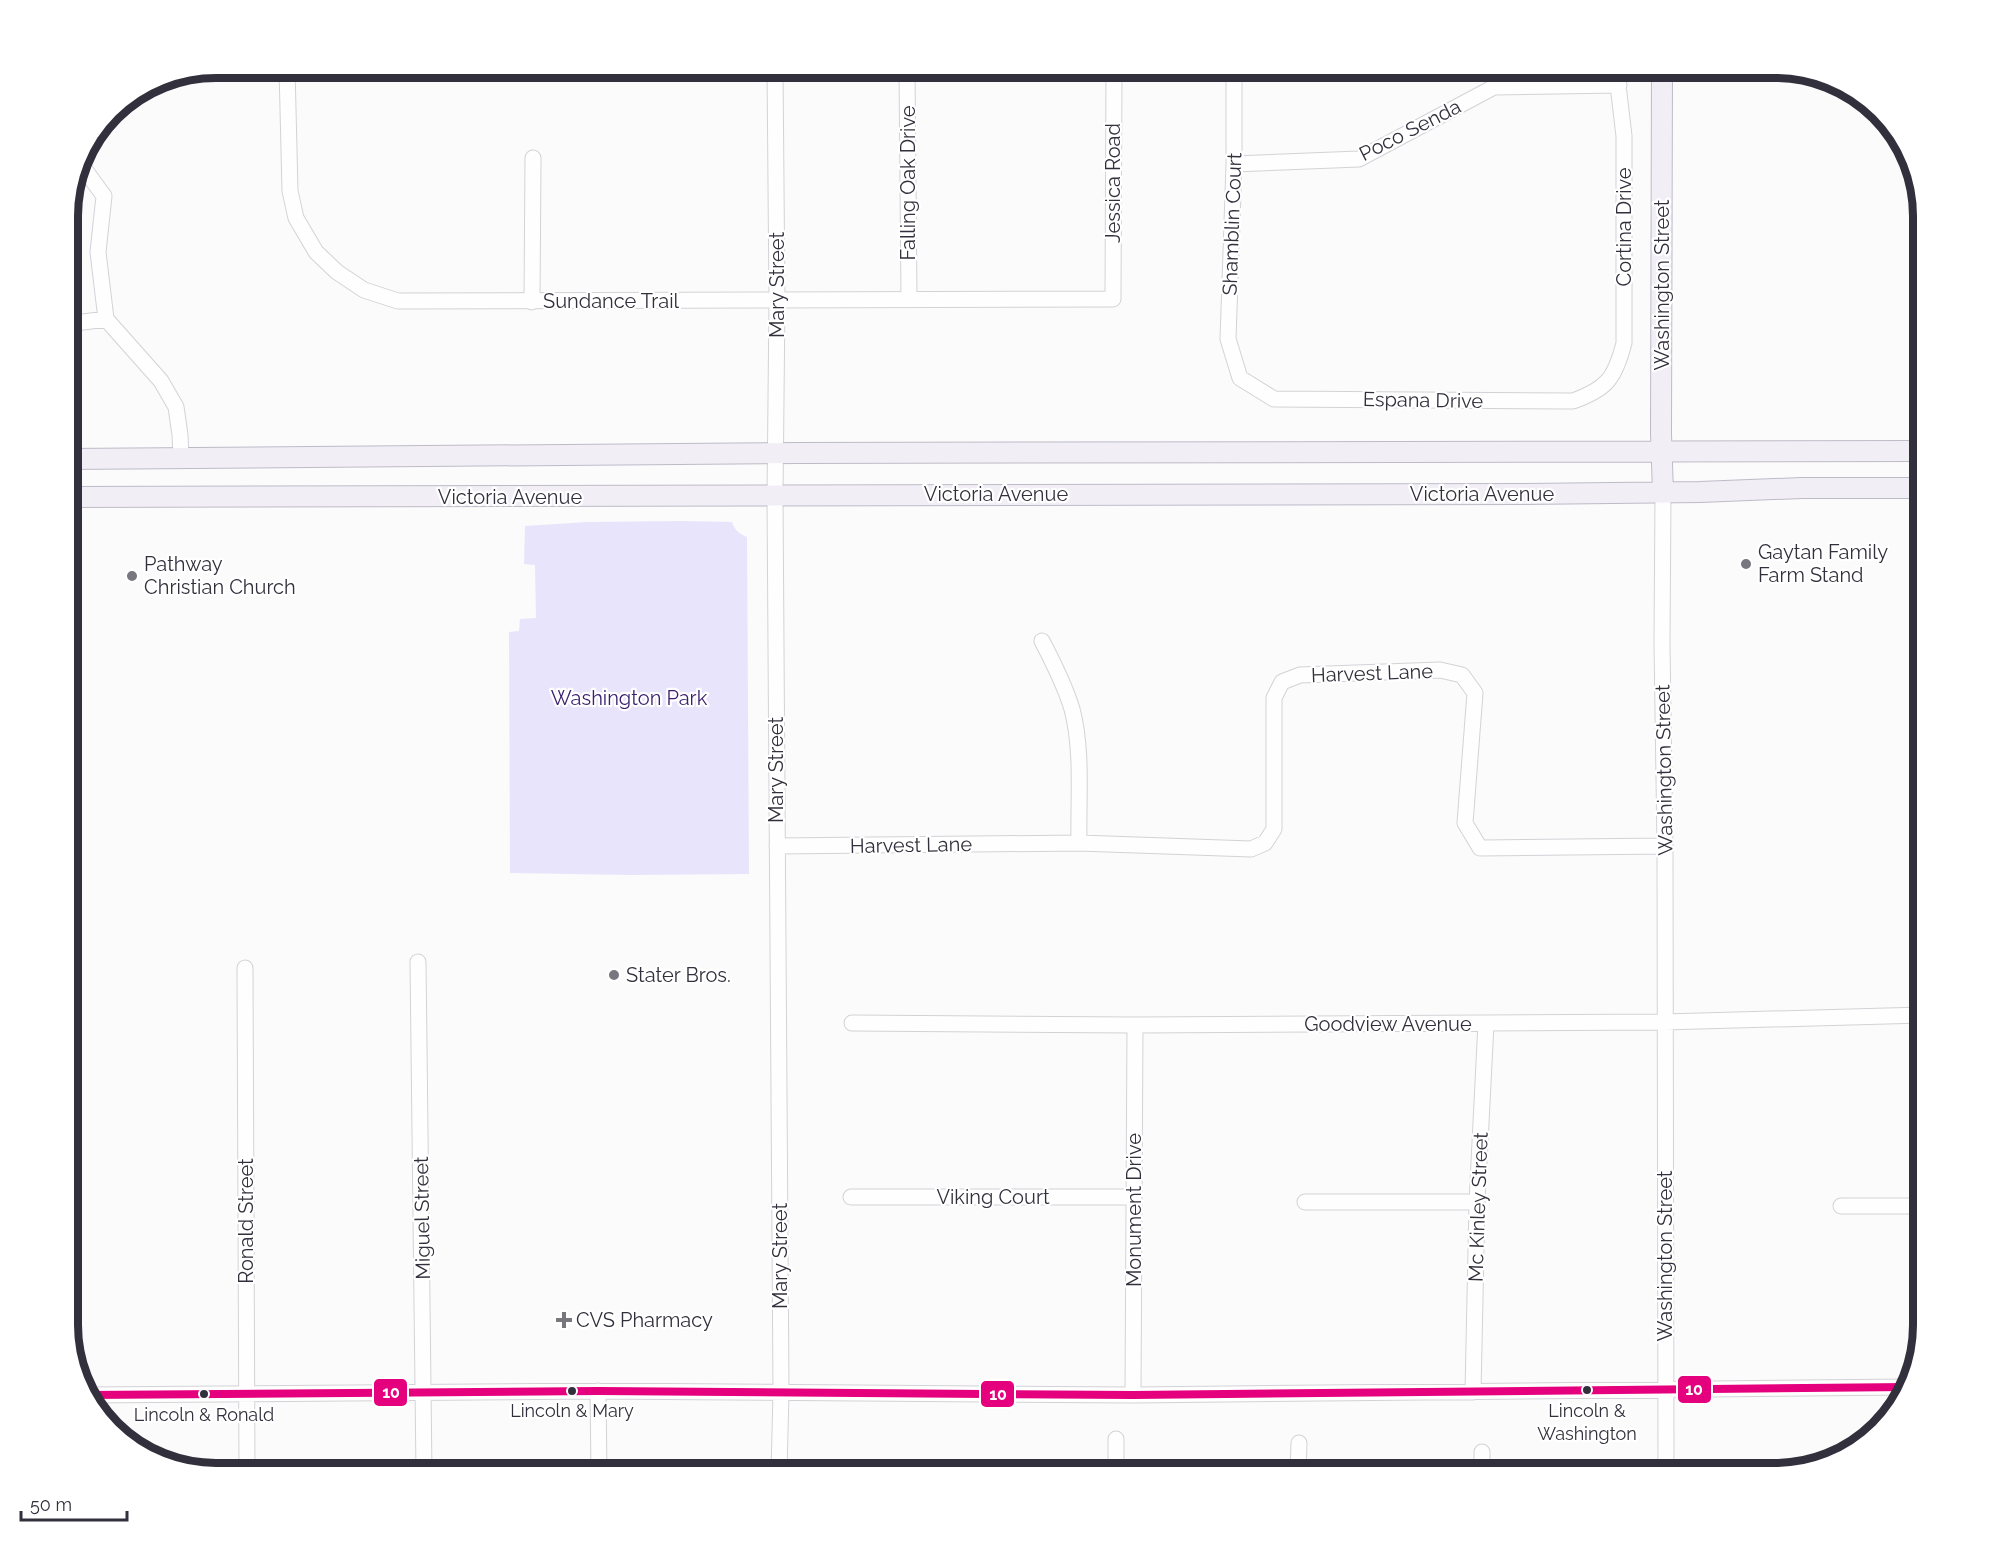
<svg xmlns="http://www.w3.org/2000/svg" width="1991" height="1541" viewBox="0 0 1991 1541" font-family="Raleway,sans-serif">
<rect width="100%" height="100%" fill="#fbfbfb"/>
<!-- green -->
<path fill="#e8e4fb" d="M 683,521 L 732,522 C 734,530 740,534 747,537 L 749,874 L 630,875 L 510,873 L 509,632 L 519,631 L 520,619 L 536,618 L 535,565 L 524,564 L 525,526 L 587,522 Z"/>
<g fill="none" stroke-linecap="round" stroke-linejoin="round">
<defs>
<path id="minor" d="M 287,68 L 290,191 L 296,218 L 316,252 L 337,272 L 364,290 L 398,301 L 1113,299 L 1114,68
M 775,68 L 777,301 L 775,496 L 781,1392 L 779,1473
M 907,68 L 909,299
M 1234,68 L 1234,164 L 1228,339 L 1240,378 L 1274,399 L 1573,401 C 1607,389 1615,378 1624,343 L 1624,136 L 1616,68
M 80,163 L 104,196 L 98,252 L 106,319 L 161,381 L 176,407 L 180,435 L 181,459
M 1234,164 L 1359,159 L 1494,87 L 1619,85
M 532,302 L 533,158
M 68,324 L 106,319
M 1663,493 L 1662,644 L 1665,846 L 1666,1473
M 1042,641 C 1053,662 1065,686 1072,709 C 1083,751 1078,799 1079,843
M 777,846 L 1079,843 L 1251,849 L 1265,843 L 1274,829 L 1274,698 L 1282,682 L 1300,675 L 1440,670 L 1462,675 L 1475,693 L 1465,823 L 1480,848 L 1665,846
M 418,962 L 424,1473
M 245,968 L 247,1473
M 852,1023 L 1135,1025 L 1664,1022 L 1923,1015
M 68,1109 L 73,1352
M 851,1197 L 1134,1197
M 1305,1202 L 1477,1202
M 1841,1206 L 1923,1206
M 598,1391 L 599,1473
M 1473,1392 L 1477,1202 L 1486,1023
M 87,1395 L 598,1391 L 1133,1395 L 1908,1387
M 1133,1395 L 1135,1025
M 1116,1439 L 1116,1473
M 1298,1473 L 1299,1443
M 1482,1473 L 1482,1452"/>
<path id="major" d="M 1662,68 L 1661,434 L 1663,493
M 68,459 L 799,453 L 1923,451
M 68,497 L 1523,494 L 1700,492 L 1802,488 L 1923,488"/>
</defs>
<!-- minor casing -->
<use href="#minor" stroke="#d3d2d7" stroke-width="17"/>
<!-- major casing -->
<use href="#major" stroke="#bebbc8" stroke-width="22"/>
<!-- minor -->
<use href="#minor" stroke="#fefefe" stroke-width="15"/>
<!-- major -->
<use href="#major" stroke="#f1eef6" stroke-width="20"/>
<defs>
<path id="bus-1" d="M 87,1395 L 598,1391 L 1133,1395 L 1908,1387"/>
</defs>
<!-- bus-1 casing -->
<use href="#bus-1" stroke="#fff" stroke-width="12"/>
<!-- bus-1 -->
<use href="#bus-1" stroke="#e5007d" stroke-width="8"/>
</g>
<!-- markers -->
<g fill="#78777f" stroke="#fff" stroke-width="2">
<circle cx="1746" cy="564" r="6"/>
<circle cx="132" cy="576" r="6"/>
<circle cx="614" cy="975" r="6"/>
<path d="M561 1311h6v6h6v6h-6v6h-6v-6h-6v-6h6z"/>
</g>
<g fill="#32303c" stroke="#fff" stroke-width="2">
<circle cx="1587" cy="1390" r="5"/>
<circle cx="572" cy="1391" r="5"/>
<circle cx="204" cy="1394" r="5"/>
</g>
<g text-anchor="middle" dominant-baseline="central" stroke-width="4.5" stroke-linejoin="round" paint-order="stroke">
<!-- bus labels -->
<g font-size="18" fill="#32303c" stroke="#fff">
<text x="572" y="1410">Lincoln &amp; Mary</text>
<text x="1587" y="1410">Lincoln &amp;<tspan x="1587" dy="23">Washington</tspan></text>
<text x="204" y="1414">Lincoln &amp; Ronald</text>
</g>
<!-- street labels -->
<g font-size="20" fill="#32303c" stroke="#fff">
<text transform="translate(1410 130) rotate(-27)">Poco Senda</text>
<text transform="translate(908 183) rotate(-90)">Falling Oak Drive</text>
<text transform="translate(1113 183) rotate(-90)">Jessica Road</text>
<text transform="translate(1232 224) rotate(-88)">Shamblin Court</text>
<text transform="translate(1624 227) rotate(-90)">Cortina Drive</text>
<text transform="translate(777 285) rotate(-90)">Mary Street</text>
<text transform="translate(1662 285) rotate(-90)">Washington Street</text>
<text x="611" y="301">Sundance Trail</text>
<text transform="translate(1423 400) rotate(1)">Espana Drive</text>
<text x="996" y="494">Victoria Avenue</text>
<text x="1482" y="494">Victoria Avenue</text>
<text x="510" y="497">Victoria Avenue</text>
<text transform="translate(1372 673) rotate(-2)">Harvest Lane</text>
<text transform="translate(776 770) rotate(-90)">Mary Street</text>
<text transform="translate(1664 770) rotate(-91)">Washington Street</text>
<text transform="translate(911 845) rotate(-1)">Harvest Lane</text>
<text x="1388" y="1024">Goodview Avenue</text>
<text x="993" y="1197">Viking Court</text>
<text transform="translate(1478 1207) rotate(-88)">Mc Kinley Street</text>
<text transform="translate(1134 1210) rotate(-90)">Monument Drive</text>
<text transform="translate(422 1218) rotate(-91)">Miguel Street</text>
<text transform="translate(246 1221) rotate(-90)">Ronald Street</text>
<text transform="translate(780 1256) rotate(-90)">Mary Street</text>
<text transform="translate(1665 1256) rotate(-90)">Washington Street</text>
</g>
<!-- poi labels -->
<g font-size="20" fill="#32303c" stroke="#fff" text-anchor="start">
<text x="1758" y="552">Gaytan Family<tspan x="1758" dy="23">Farm Stand</tspan></text>
<text x="144" y="564">Pathway<tspan x="144" dy="23">Christian Church</tspan></text>
<text x="626" y="975">Stater Bros.</text>
<text x="576" y="1320">CVS Pharmacy</text>
</g>
<!-- park labels -->
<g font-size="20" fill="#3a1f6e" stroke="#fff">
<text x="629" y="698">Washington Park</text>
</g>
</g>
<!-- crop -->
<path d="M0 0H1991V1541H0ZM216 78H1775A138 138 0 0 1 1913 216V1325A138 138 0 0 1 1775 1463H216A138 138 0 0 1 78 1325V216A138 138 0 0 1 216 78Z" fill="#fff" fill-rule="evenodd"/>
<path fill="none" stroke="#32303c" stroke-width="8" d="M216 78H1775A138 138 0 0 1 1913 216V1325A138 138 0 0 1 1775 1463H216A138 138 0 0 1 78 1325V216A138 138 0 0 1 216 78Z"/>
<g stroke="#fff" stroke-width="2">
<rect x="1677" y="1375" width="35" height="29" rx="6" fill="#e5007d"/>
<rect x="373" y="1378" width="35" height="29" rx="6" fill="#e5007d"/>
<rect x="980" y="1380" width="35" height="28" rx="6" fill="#e5007d"/>
</g>
<g font-size="16" text-anchor="middle" font-weight="bold" fill="#fff">
<text x="1694" y="1395">10</text>
<text x="391" y="1398">10</text>
<text x="998" y="1400">10</text>
</g>
<!-- scale -->
<path d="M21 1511v9h106v-9" fill="none" stroke="#32303c" stroke-width="3"/>
<text x="30" y="1511" font-size="18" fill="#32303c" stroke="#ffffff" stroke-width="4.5" paint-order="stroke">50 m</text>
</svg>
